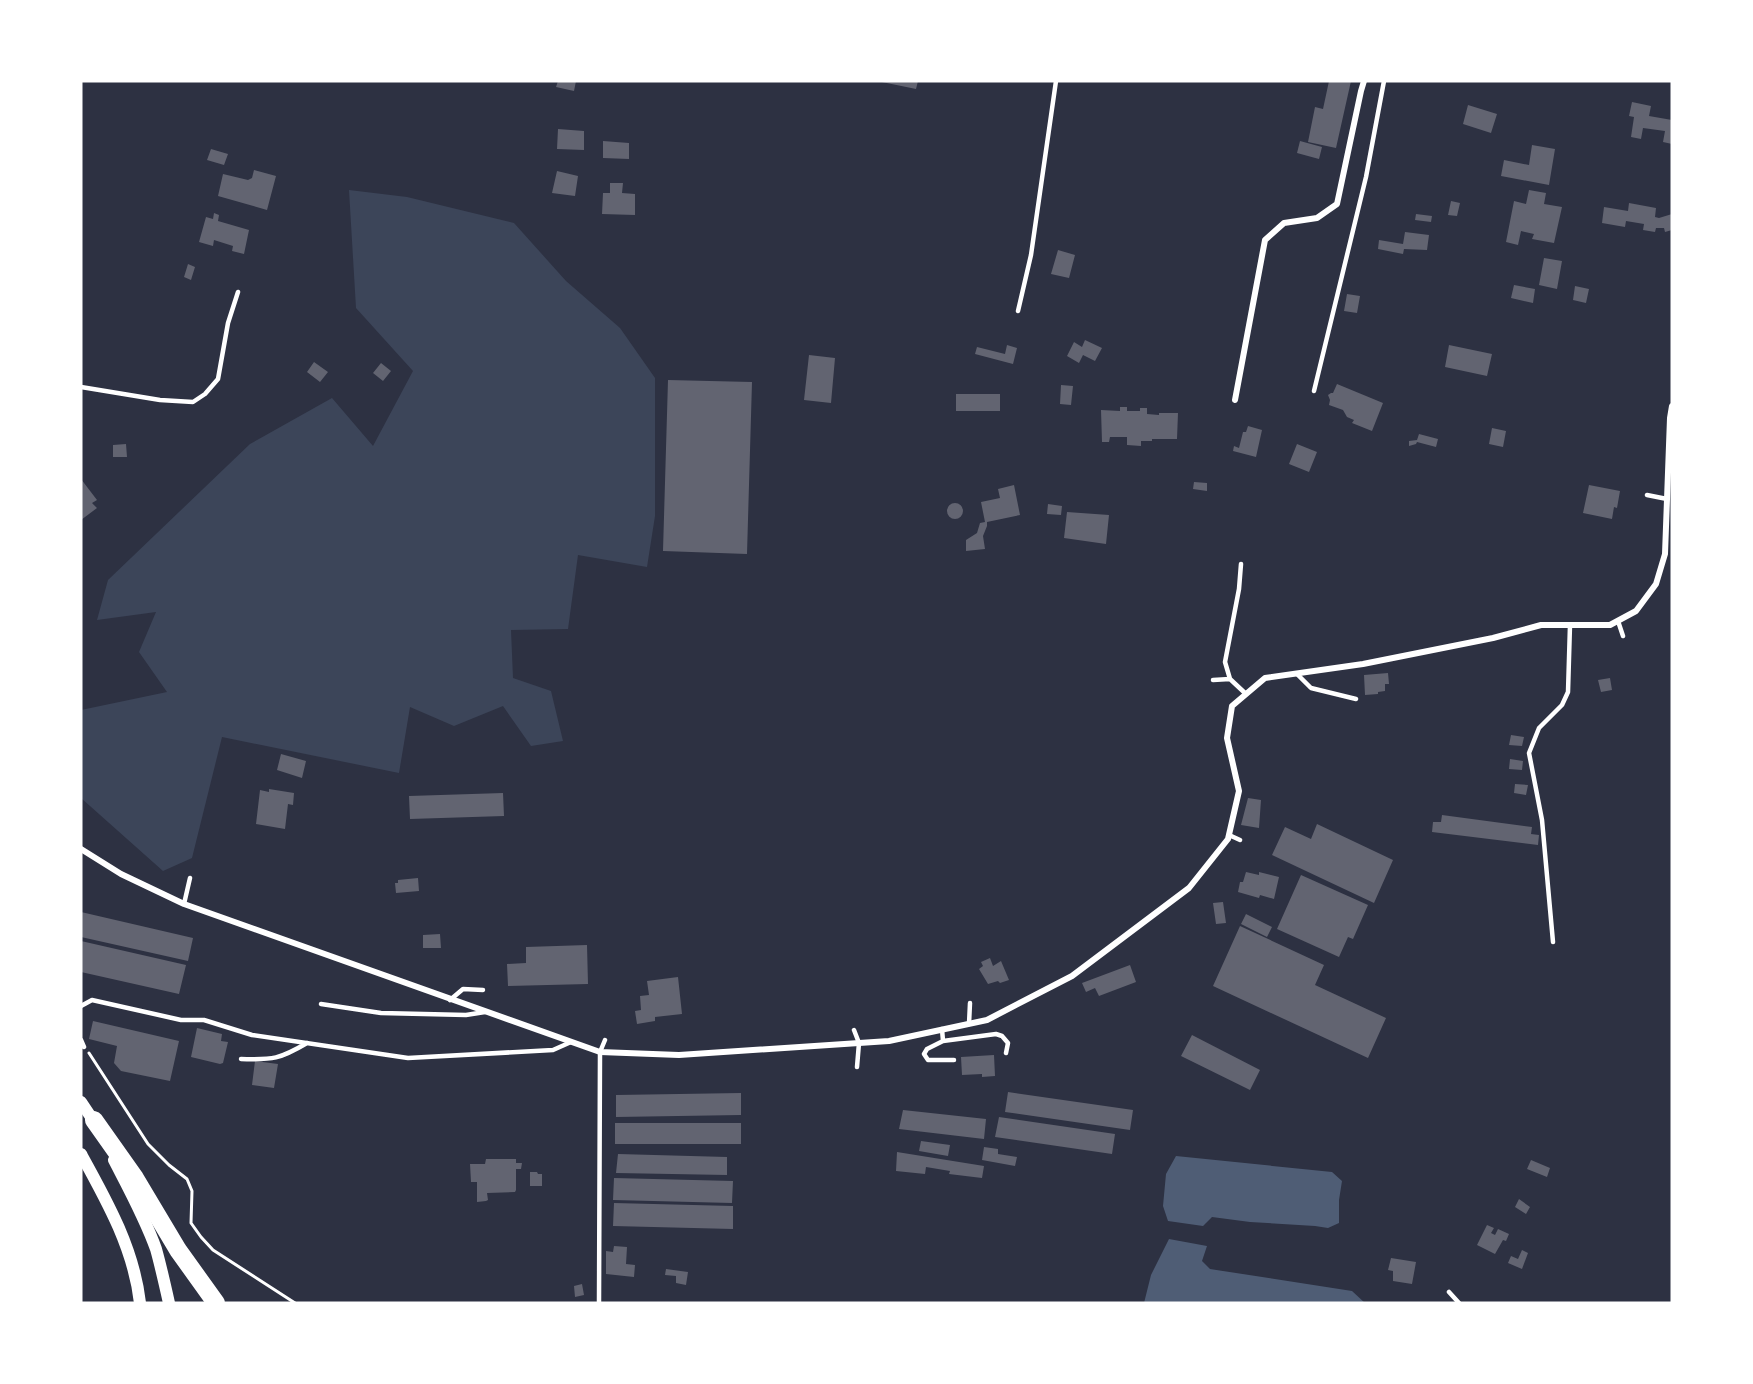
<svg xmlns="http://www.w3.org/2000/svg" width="1753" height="1384" viewBox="0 0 1753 1384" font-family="'DM Sans',sans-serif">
<rect width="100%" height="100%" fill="#2d3142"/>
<!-- green -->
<path fill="#3c4559" d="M 349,190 L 407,197 L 514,223 L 566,281 L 620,328 L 655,378 L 655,516 L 647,567 L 578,555 L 568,629 L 511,630 L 513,678 L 551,691 L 563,741 L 531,746 L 503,706 L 454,726 L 410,707 L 399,773 L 222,737 L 192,858 L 163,871 L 81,798 L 81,710 L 167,692 L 139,652 L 156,612 L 97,620 L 108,580 L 250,444 L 332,398 L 373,446 L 413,371 L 356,308 Z"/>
<!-- water -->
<path fill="#4f5d75" d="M 1176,1156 L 1332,1172 L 1342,1181 L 1339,1200 L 1339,1223 L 1328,1228 L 1315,1226 L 1250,1222 L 1212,1217 L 1203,1226 L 1168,1221 L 1163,1206 L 1166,1174 Z
M 1169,1239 L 1207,1246 L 1202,1261 L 1210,1269 L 1352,1291 L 1365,1303 L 1144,1303 L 1151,1275 Z"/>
<!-- building -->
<path fill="#626471" d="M 558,81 L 576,81 L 574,91 L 556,87 Z
M 877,81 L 918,81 L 916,89 Z
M 1329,81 L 1351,81 L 1336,148 L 1308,142 L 1315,107 L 1323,109 Z
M 1632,102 L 1651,106 L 1649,116 L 1672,120 L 1672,144 L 1663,142 L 1665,131 L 1643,128 L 1641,139 L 1631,137 L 1634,117 L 1629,116 Z
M 1468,105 L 1497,114 L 1491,133 L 1463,124 Z
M 558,129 L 584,131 L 584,150 L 557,149 Z
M 603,141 L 629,143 L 629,159 L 603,158 Z
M 1300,141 L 1322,147 L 1319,159 L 1297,153 Z
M 1532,145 L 1555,149 L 1549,185 L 1501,176 L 1504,160 L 1529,165 Z
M 211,149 L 228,154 L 224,165 L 207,160 Z
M 254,170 L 276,176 L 267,210 L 218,196 L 223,174 L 248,180 L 252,178 Z
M 557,171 L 578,176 L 575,196 L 552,193 Z
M 610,183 L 623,183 L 622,193 L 635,194 L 635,215 L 602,214 L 603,193 L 610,193 Z
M 1529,190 L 1546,193 L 1544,204 L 1562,207 L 1554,243 L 1532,239 L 1534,234 L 1521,231 L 1518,245 L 1506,242 L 1514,201 L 1526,204 Z
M 1451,201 L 1460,203 L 1457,216 L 1448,215 Z
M 1629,203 L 1656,208 L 1655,217 L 1659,218 L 1672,214 L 1672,230 L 1665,232 L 1664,228 L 1656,228 L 1655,232 L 1643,230 L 1644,224 L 1626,221 L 1625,227 L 1602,223 L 1604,207 L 1628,211 Z
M 214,213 L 219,215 L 218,221 L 249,230 L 244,254 L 232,251 L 233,246 L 214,240 L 213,246 L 199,242 L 206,217 L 213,219 Z
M 1416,214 L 1432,216 L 1431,222 L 1415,220 Z
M 1405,232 L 1429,235 L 1427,250 L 1404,249 L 1403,254 L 1378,249 L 1379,240 L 1403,244 Z
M 1058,250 L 1075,255 L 1069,278 L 1051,274 Z
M 1544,258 L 1562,261 L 1557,289 L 1539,285 Z
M 188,264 L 195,267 L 191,280 L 184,277 Z
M 1514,285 L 1535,289 L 1533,303 L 1511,298 Z
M 1575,286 L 1589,289 L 1586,303 L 1573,300 Z
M 1347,294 L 1360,296 L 1357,313 L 1344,311 Z
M 1085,340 L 1102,348 L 1095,361 L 1083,355 L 1079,363 L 1067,356 L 1074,342 L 1082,347 Z
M 1007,345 L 1017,348 L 1013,364 L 975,354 L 977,347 L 1005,354 Z
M 1449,345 L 1492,354 L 1487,376 L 1445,367 Z
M 809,355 L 835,358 L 831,403 L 804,400 Z
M 314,362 L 328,372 L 320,382 L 307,372 Z
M 381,363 L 391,371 L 383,381 L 373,373 Z
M 668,380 L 752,382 L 747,554 L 663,551 Z
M 1337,384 L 1383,403 L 1372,431 L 1352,423 L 1354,420 L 1347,417 L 1343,410 L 1329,405 L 1330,400 L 1328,395 L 1331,393 L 1333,393 Z
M 1061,385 L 1073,386 L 1071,405 L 1060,404 Z
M 956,394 L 1000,394 L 1000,411 L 956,411 Z
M 1120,407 L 1127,407 L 1127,411 L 1140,411 L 1140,408 L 1147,408 L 1147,414 L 1159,415 L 1159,413 L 1178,413 L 1177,439 L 1152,439 L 1152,441 L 1141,441 L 1141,446 L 1127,445 L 1127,437 L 1110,437 L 1109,442 L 1102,442 L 1101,410 L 1120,411 Z
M 1248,426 L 1262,430 L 1256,457 L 1233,451 L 1234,446 L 1239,448 L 1243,432 L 1246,432 Z
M 1492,428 L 1506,431 L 1503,447 L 1489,444 Z
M 1419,434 L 1438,439 L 1436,447 L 1417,442 L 1416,444 L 1409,446 L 1409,441 L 1417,440 Z
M 126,444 L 127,457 L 113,457 L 113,445 Z
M 1297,444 L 1317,452 L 1309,472 L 1289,464 Z
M 81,479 L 97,500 L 92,503 L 97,508 L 81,520 Z
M 1194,482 L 1207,483 L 1207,491 L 1193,489 Z
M 1014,485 L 1020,515 L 987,522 L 987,526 L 983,536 L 985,549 L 966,551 L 966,540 L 977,533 L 980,523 L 985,522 L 981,502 L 1000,498 L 998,489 Z
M 1589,485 L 1620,491 L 1617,508 L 1614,507 L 1612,519 L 1583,513 Z
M947 511a8 8 0 1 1 16 0a8 8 0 1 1-16 0Z
M 1048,504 L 1062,506 L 1061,515 L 1047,514 Z
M 1067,512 L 1109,515 L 1106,544 L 1064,538 Z
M 1388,673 L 1389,684 L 1385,684 L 1385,691 L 1378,692 L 1378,694 L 1365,695 L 1364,675 Z
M 1610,678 L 1612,690 L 1601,692 L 1598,680 Z
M 1511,735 L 1524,737 L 1522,746 L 1509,745 Z
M 281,754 L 306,761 L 302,778 L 277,770 Z
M 1510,759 L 1523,761 L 1522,770 L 1509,769 Z
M 1515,784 L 1528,785 L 1526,795 L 1514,793 Z
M 269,789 L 294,793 L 293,805 L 288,804 L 285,829 L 256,824 L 260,790 L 269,792 Z
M 503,793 L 504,816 L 410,819 L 409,796 Z
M 1248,798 L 1261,800 L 1259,828 L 1241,825 Z
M 1442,815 L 1532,827 L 1531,834 L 1539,835 L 1538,845 L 1432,832 L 1433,822 L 1441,822 Z
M 1317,824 L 1393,860 L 1374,903 L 1272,855 L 1285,827 L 1311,839 Z
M 1246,872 L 1259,875 L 1259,872 L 1279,877 L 1274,899 L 1260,895 L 1259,898 L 1238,892 L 1240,882 L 1243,882 Z
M 1301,875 L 1368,905 L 1353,939 L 1348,937 L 1339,957 L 1277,929 Z
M 418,878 L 419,891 L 396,893 L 395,883 L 398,883 L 398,880 Z
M 1223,902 L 1226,923 L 1216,924 L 1213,903 Z
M 81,912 L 193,938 L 188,961 L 81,937 Z
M 1246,914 L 1272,927 L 1267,937 L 1241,924 Z
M 1240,926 L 1324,965 L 1315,985 L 1386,1018 L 1368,1058 L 1213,986 Z
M 440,934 L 441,948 L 423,948 L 423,935 Z
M 81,941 L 186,965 L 179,994 L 81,972 Z
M 587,945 L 588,984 L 508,986 L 507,964 L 526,963 L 526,947 Z
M 990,958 L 993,966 L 1001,961 L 1009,980 L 1000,983 L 998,981 L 988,984 L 979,969 L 983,966 L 981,962 Z
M 1130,965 L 1136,982 L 1099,996 L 1095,988 L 1086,992 L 1082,983 Z
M 678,977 L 682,1014 L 655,1017 L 655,1021 L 637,1024 L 635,1011 L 641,1010 L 640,996 L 649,995 L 647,981 Z
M 93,1021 L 179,1041 L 170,1081 L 121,1071 L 114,1063 L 117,1046 L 89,1039 Z
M 197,1028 L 222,1034 L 221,1041 L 228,1042 L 223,1063 L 220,1064 L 191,1057 Z
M 1192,1035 L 1260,1070 L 1250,1090 L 1181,1056 Z
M 994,1055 L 995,1076 L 982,1077 L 982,1074 L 962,1075 L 961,1057 Z
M 255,1061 L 278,1064 L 274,1088 L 252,1085 Z
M 1008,1092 L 1133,1110 L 1130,1130 L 1005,1112 Z
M 741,1093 L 741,1115 L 616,1117 L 616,1095 Z
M 903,1110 L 986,1119 L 984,1139 L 899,1129 Z
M 999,1117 L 1115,1134 L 1112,1154 L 995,1137 Z
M 615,1123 L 741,1123 L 741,1144 L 615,1144 Z
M 921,1141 L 950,1145 L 948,1156 L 919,1151 Z
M 984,1147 L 998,1149 L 998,1154 L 1017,1157 L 1015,1166 L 982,1160 Z
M 897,1152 L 984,1166 L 982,1178 L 949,1174 L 950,1171 L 926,1167 L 925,1174 L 896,1171 Z
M 618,1154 L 727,1157 L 727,1175 L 616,1173 Z
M 486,1159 L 516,1159 L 516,1163 L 522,1163 L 521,1169 L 516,1169 L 516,1190 L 515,1192 L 487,1193 L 488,1200 L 486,1201 L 477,1202 L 477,1182 L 471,1182 L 470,1164 L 485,1164 Z
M 1531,1160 L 1550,1168 L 1547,1177 L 1527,1169 Z
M 530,1172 L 537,1172 L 538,1174 L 542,1174 L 542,1186 L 530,1186 Z
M 614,1178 L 733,1181 L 732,1203 L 613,1200 Z
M 1519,1199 L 1530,1207 L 1526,1214 L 1515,1207 Z
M 614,1203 L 733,1206 L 733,1229 L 613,1226 Z
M 1487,1225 L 1494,1228 L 1491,1233 L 1495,1235 L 1498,1229 L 1509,1234 L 1506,1241 L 1503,1240 L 1495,1254 L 1477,1245 Z
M 614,1246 L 627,1247 L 626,1264 L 635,1265 L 634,1277 L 606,1274 L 606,1251 L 613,1252 Z
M 1522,1250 L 1528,1253 L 1522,1269 L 1508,1263 L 1511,1256 L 1518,1259 Z
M 1391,1258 L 1416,1262 L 1412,1284 L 1393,1281 L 1393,1271 L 1388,1270 Z
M 666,1269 L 688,1272 L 686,1285 L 676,1283 L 676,1276 L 665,1275 Z
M 582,1284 L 584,1295 L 575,1297 L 574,1286 Z"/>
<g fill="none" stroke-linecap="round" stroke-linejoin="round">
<!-- path -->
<path stroke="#fff" stroke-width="3" d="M 89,1053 L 148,1144 L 169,1165 L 187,1179 L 192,1191 L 191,1223 L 201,1237 L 213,1250 L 295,1303"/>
<!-- service -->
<path stroke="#fff" stroke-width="4.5" d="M 1018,311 L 1031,255 L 1056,81
M 81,387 L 160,400 L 193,402 L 205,394 L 218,379 L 228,323 L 238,292
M 1314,391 L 1366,177 L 1384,81
M 1647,495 L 1667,499
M 1241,564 L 1239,589 L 1225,662 L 1230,679 L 1246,694
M 1618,621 L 1623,636
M 1297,674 L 1311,688 L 1356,699
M 1213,680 L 1230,679
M 1229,835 L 1240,840
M 184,904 L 190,878
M 1553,942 L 1542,820 L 1529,753 L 1539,728 L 1562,705 L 1568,692 L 1570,625
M 450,1000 L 463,989 L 483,990
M 321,1004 L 381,1013 L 466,1015 L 485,1012
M 81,1006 L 92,1000 L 181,1020 L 204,1020 L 252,1035 L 408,1058 L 553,1050 L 571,1042
M 969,1024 L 970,1003
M 942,1029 L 943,1041 L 927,1049 L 924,1054 L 928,1060 L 954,1060
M 854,1030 L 859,1043 L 857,1067
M 81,1040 L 84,1047
M 943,1041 L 996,1034 L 1002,1036 L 1008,1043 L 1006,1053
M 241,1059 C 273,1060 280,1059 307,1043
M 1449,1292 L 1459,1303
M 599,1303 L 600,1052 L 605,1040"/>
<!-- minor -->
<path stroke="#fff" stroke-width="6" d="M 1235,400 L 1265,240 L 1284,223 L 1317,218 L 1337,204 L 1361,91 L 1364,81
M 81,849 L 121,874 L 184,904 L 600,1052 L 679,1055 L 889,1041 L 987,1020 L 1072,976 L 1189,888 L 1228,839 L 1239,791 L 1227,738 L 1232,706 L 1265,678 L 1363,664 L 1493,638 L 1541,625 L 1610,625 L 1636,611 L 1656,584 L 1665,554 L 1670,418 L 1672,406"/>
<!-- secondary -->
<path stroke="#fff" stroke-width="12" d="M 81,1102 L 97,1126
M 81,1154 C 107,1201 134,1249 140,1303
M 114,1160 C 129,1189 145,1218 156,1249 C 161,1267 165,1285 169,1303"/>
<!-- motorway -->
<path stroke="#fff" stroke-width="18" d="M 94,1120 L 135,1178 L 178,1250 L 216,1303"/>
</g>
<!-- border -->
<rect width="1753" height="1384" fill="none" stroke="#ffffff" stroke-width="165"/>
</svg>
